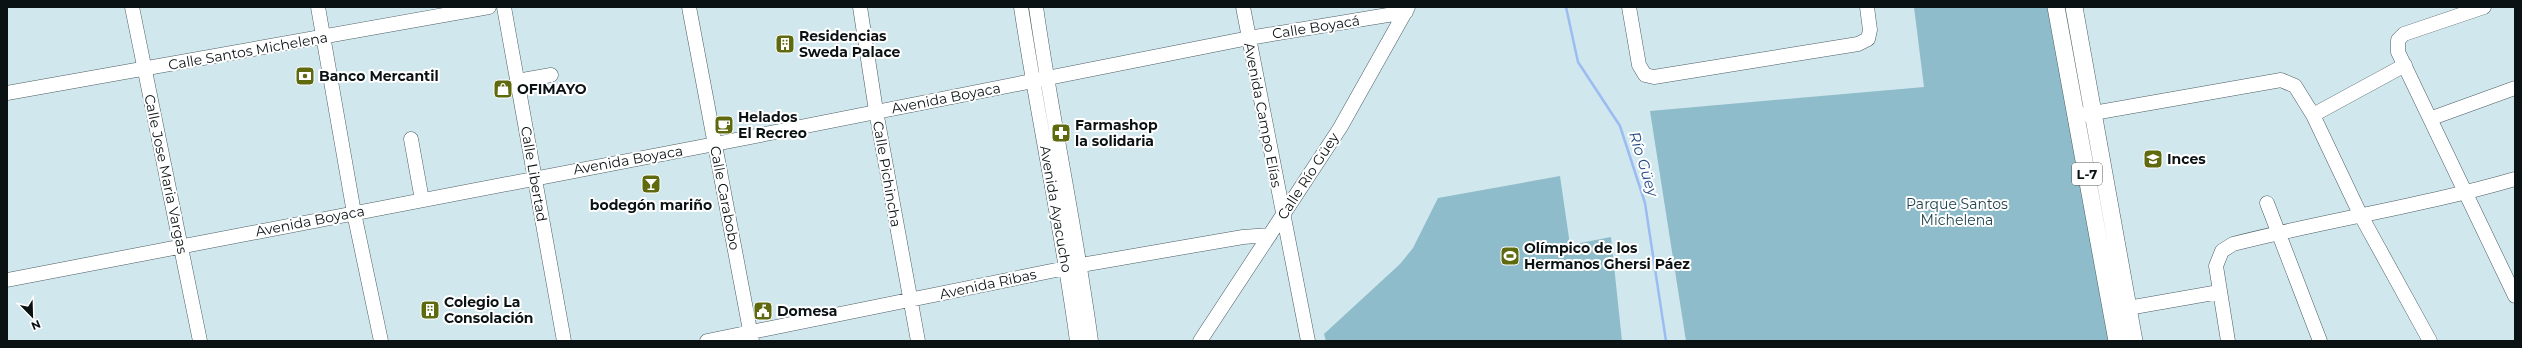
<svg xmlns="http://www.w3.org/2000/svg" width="2522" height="348" viewBox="0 0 2522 348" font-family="Montserrat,sans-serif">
<rect width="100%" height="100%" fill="#d1e7ee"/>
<!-- green -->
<path fill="#8fbcca" d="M 1914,7 L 2050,7 L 2115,341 L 1686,341 L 1650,111 L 1924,87 Z
M 1560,176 L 1570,245 L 1611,237 L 1622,341 L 1326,341 L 1324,334 L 1400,264 L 1413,248 L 1438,198 Z"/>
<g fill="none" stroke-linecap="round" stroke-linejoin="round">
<!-- stream -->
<path stroke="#9bbcf1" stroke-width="2.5" d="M 1566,7 L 1578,62 L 1620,126 L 1645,203 L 1666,341"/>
<defs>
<path id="minor" d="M 132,7 L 200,341
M 318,7 L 354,213 L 381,341
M 504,7 L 564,341
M 689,7 L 752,341
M 860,7 L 876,111 L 918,341
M 1021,7 C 1038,119 1062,229 1077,341
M 1036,7 C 1052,119 1076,229 1091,341
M 1243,7 L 1308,341
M 1629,7 L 1639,65 L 1645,75 L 1654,77 L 1858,44 L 1868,39 L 1870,30 L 1867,7
M 2484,7 L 2404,34 L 2398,40 L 2398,52 L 2515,296
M 517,81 L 551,75
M 7,93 L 489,7
M 2082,115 L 2281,80 L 2295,86 L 2313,115 L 2360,214 L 2430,341
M 2313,115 L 2405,65
M 2432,118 L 2515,88
M 411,139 L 422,200
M 2267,203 L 2320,341
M 7,280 L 715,144 L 1249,38 L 1406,12
M 2128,308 L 2219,292
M 707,341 L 1081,265 L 1243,237 L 1270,235
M 1200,341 L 1340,128 L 1408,7
M 2228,341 L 2216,266 L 2222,251 L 2233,244 C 2327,220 2422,206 2515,179"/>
<path id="major" d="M 2056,7 L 2117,341
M 2074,7 L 2134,341"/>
</defs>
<!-- minor casing -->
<use href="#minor" stroke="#4b5e63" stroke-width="15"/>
<!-- major casing -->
<use href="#major" stroke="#4b5e63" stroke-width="18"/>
<!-- minor -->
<use href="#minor" stroke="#fff" stroke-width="14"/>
<!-- major -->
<use href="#major" stroke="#fff" stroke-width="17"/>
</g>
<!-- icons -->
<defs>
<symbol id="building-square" viewBox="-11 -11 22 22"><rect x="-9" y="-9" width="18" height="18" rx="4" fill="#5f690d" stroke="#fff"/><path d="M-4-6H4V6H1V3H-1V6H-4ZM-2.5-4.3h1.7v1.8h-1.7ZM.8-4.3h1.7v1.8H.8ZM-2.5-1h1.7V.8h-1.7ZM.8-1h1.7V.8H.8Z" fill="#fff"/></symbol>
<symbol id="bank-square" viewBox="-11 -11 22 22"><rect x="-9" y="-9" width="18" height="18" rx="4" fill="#5f690d" stroke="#fff"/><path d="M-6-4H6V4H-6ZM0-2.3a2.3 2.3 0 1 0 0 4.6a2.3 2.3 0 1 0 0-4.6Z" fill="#fff"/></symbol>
<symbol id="shop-square" viewBox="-11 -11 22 22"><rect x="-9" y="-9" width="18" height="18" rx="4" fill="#5f690d" stroke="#fff"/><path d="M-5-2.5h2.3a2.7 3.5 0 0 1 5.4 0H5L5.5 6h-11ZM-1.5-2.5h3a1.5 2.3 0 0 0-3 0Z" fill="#fff"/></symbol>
<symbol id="cafe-square" viewBox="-11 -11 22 22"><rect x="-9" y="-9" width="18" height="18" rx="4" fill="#5f690d" stroke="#fff"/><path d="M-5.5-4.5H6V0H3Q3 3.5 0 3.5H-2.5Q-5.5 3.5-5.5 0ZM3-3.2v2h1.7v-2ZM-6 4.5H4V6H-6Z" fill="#fff"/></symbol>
<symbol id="pharmacy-square" viewBox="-11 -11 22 22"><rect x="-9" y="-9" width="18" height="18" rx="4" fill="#5f690d" stroke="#fff"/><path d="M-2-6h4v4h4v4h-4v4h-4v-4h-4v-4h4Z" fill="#fff"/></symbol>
<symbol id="school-square" viewBox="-11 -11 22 22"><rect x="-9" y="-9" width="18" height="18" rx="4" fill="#5f690d" stroke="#fff"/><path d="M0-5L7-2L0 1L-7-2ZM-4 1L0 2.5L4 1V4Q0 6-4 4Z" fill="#fff"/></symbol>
<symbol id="bar-square" viewBox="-11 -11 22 22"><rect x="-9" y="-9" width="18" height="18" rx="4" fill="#5f690d" stroke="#fff"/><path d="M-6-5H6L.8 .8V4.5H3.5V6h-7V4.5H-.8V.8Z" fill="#fff"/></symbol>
<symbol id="stadium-square" viewBox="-11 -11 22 22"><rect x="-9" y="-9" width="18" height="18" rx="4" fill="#5f690d" stroke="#fff"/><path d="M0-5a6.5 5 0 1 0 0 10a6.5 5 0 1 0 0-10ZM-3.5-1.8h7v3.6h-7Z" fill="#fff"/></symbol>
<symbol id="civic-square" viewBox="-11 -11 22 22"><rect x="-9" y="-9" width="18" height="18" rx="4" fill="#5f690d" stroke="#fff"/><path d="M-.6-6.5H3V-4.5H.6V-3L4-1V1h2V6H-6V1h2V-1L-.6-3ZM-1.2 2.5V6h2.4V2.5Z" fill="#fff"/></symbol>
</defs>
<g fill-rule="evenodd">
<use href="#building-square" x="774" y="33" width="22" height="22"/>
<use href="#bank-square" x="294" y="65" width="22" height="22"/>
<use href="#shop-square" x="492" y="78" width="22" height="22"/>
<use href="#cafe-square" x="713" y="114" width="22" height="22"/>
<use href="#pharmacy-square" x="1050" y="122" width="22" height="22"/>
<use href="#school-square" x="2142" y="148" width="22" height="22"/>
<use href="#bar-square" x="640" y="173" width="22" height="22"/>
<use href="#stadium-square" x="1499" y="245" width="22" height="22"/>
<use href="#building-square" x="419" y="299" width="22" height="22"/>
<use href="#civic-square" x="752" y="300" width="22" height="22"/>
</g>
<g text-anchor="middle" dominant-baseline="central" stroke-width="4" stroke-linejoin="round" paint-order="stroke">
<!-- shield labels -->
<rect fill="#fff" stroke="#54595a" stroke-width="1" x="2072" y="163" width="30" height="22" rx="3"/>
<g font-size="13" font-weight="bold" fill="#0b1214">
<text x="2087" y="174">L-7</text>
</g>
<!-- street labels -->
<g font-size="14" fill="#0b1214" stroke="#fff">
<text transform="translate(1316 27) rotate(-9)">Calle Boyacá</text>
<text transform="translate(248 51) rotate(-10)">Calle Santos Michelena</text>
<text transform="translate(946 98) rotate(-11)">Avenida Boyaca</text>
<text transform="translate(1263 115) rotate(79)">Avenida Campo Elías</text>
<text transform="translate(628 160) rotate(-10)">Avenida Boyaca</text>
<text transform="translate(166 174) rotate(78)">Calle Jose Maria Vargas</text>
<text transform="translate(534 174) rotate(80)">Calle Libertad</text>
<text transform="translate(887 174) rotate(80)">Calle Pichincha</text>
<text transform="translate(1308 176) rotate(-57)">Calle Río Güey</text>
<text transform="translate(725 198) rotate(79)">Calle Carabobo</text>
<text transform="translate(1056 209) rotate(80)">Avenida Ayacucho</text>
<text transform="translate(310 221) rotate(-11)">Avenida Boyaca</text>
<text transform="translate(988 284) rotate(-12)">Avenida Ribas</text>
</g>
<!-- poi labels -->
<g font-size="14" font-weight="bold" fill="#0b1214" stroke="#fff" text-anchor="start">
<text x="799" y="36">Residencias<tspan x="799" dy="16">Sweda Palace</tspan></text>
<text x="319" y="76">Banco Mercantil</text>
<text x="517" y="89">OFIMAYO</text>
<text x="738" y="117">Helados<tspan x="738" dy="16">El Recreo</tspan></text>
<text x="1075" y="125">Farmashop<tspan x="1075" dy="16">la solidaria</tspan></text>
<text x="2167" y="159">Inces</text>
<text x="651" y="205" text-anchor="middle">bodegón mariño</text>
<text x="1524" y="248">Olímpico de los<tspan x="1524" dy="16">Hermanos Ghersi Páez</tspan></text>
<text x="444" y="302">Colegio La<tspan x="444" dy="16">Consolación</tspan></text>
<text x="777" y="311">Domesa</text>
</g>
<!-- park labels -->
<g font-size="14" fill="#1f434e" stroke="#fff">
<text x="1957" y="204">Parque Santos<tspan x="1957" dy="16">Michelena</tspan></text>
</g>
<!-- water labels -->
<g font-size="15" font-style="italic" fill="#214987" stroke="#fff">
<text transform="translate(1644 164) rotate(73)">Río Güey</text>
</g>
</g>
<!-- border -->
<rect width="2522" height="348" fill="none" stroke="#0b1214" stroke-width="16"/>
<!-- north arrow -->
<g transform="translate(32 316) rotate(157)" stroke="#ffffff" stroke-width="3" paint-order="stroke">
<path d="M0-3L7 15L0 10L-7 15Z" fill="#0b1214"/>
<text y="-6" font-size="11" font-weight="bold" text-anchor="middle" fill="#0b1214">N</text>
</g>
</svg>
